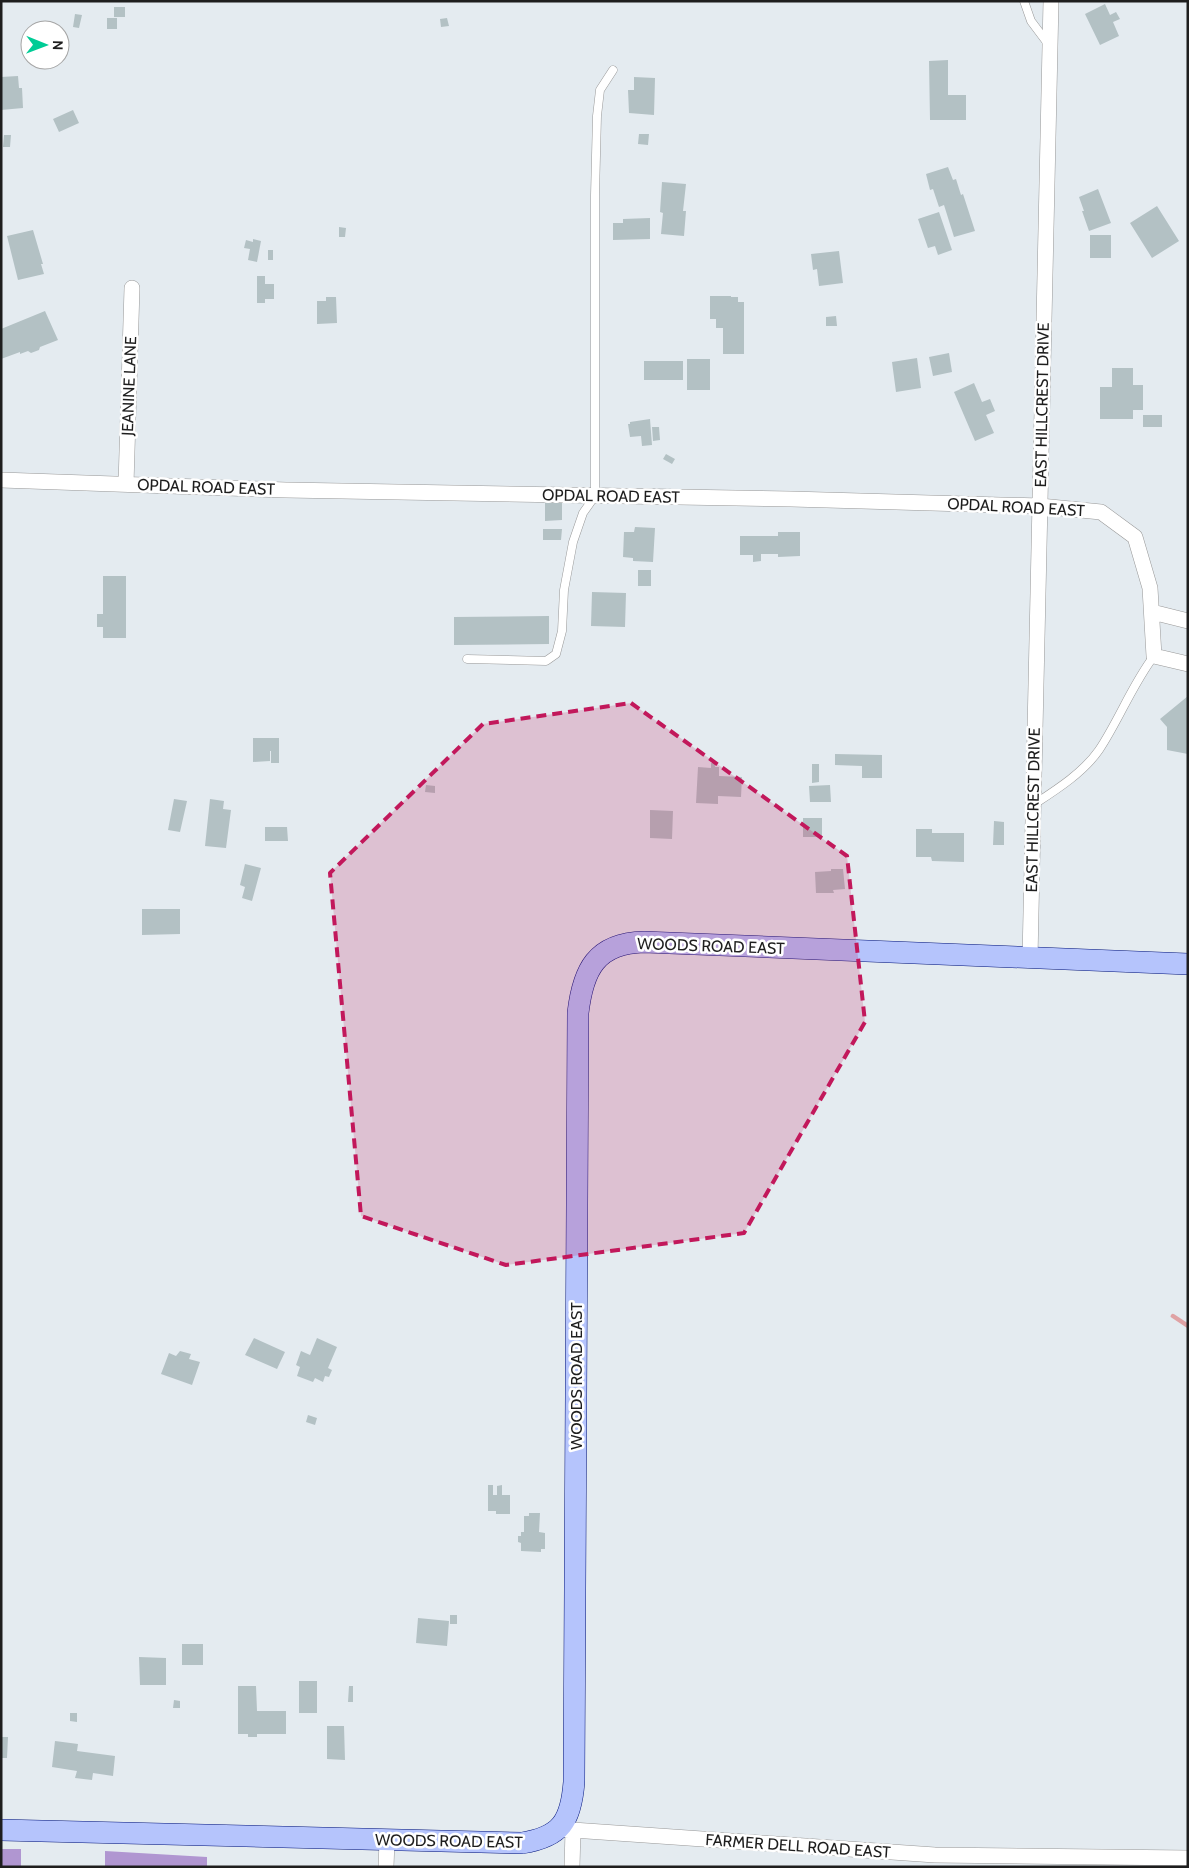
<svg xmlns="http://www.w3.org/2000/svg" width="1189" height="1868" viewBox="0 0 1189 1868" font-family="Cabin,sans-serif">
<rect width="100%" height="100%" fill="#e4ebf0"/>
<!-- forest -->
<path fill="#b096d1" d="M 1,1849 L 21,1849 L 21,1867 L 1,1867 Z
M 105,1851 L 207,1857 L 207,1867 L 105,1867 Z"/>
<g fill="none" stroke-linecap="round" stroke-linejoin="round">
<!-- stream -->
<path stroke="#dfa2a4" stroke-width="4.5" d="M 1173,1316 L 1188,1326"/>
</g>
<!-- building -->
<path fill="#b3c1c4" d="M 1105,4 L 1110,15 L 1116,12 L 1120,19 L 1113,22 L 1119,36 L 1100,45 L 1085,14 Z
M 114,7 L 125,7 L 125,17 L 114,17 Z
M 75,14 L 82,15 L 79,28 L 73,27 Z
M 107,18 L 117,18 L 117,29 L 107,29 Z
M 447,18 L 449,26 L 441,27 L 440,19 Z
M 948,60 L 948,95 L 966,95 L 966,120 L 930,120 L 929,61 Z
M 18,76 L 19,88 L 22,88 L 23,108 L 1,110 L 1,77 Z
M 634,77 L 655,78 L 654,115 L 629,113 L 628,90 L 634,90 Z
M 73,110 L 79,123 L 59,132 L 53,119 Z
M 639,134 L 649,134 L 648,145 L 638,144 Z
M 4,135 L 11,135 L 10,147 L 3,147 Z
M 948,167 L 953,180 L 956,179 L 961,195 L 963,194 L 975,231 L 954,237 L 944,205 L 939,207 L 933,189 L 930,190 L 926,174 Z
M 662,182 L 686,184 L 683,211 L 686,211 L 684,236 L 661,234 L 663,213 L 660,212 Z
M 1098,189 L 1111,223 L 1089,231 L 1082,211 L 1084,211 L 1079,197 Z
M 1157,206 L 1179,241 L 1152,258 L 1130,223 Z
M 939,212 L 952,250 L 938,255 L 935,246 L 928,248 L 918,219 Z
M 650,218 L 650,239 L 613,240 L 613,223 L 623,223 L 623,219 Z
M 339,227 L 346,228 L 345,237 L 339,237 Z
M 33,230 L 43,264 L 41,264 L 44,274 L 18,280 L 7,236 Z
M 1090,235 L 1111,235 L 1111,258 L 1090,258 Z
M 253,239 L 261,241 L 257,262 L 248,260 L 250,249 L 244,248 L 246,240 L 253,242 Z
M 268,250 L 273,250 L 273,260 L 268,260 Z
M 839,251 L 843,283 L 819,286 L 817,269 L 813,270 L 811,254 Z
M 257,276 L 265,276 L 265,284 L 274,284 L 274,299 L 265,299 L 265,303 L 257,303 Z
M 710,296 L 731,296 L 731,297 L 738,297 L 738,302 L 744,302 L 744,354 L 723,354 L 723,328 L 716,328 L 716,319 L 710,319 Z
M 326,297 L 336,297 L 337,323 L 317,324 L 317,301 L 326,301 Z
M 45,311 L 58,340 L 40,347 L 39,350 L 31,353 L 28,351 L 20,354 L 20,352 L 1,359 L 1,329 Z
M 836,316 L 837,326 L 826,326 L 826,317 Z
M 949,353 L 952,372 L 933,376 L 929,357 Z
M 917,358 L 921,388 L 896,392 L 892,362 Z
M 687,359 L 710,359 L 710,390 L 687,390 Z
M 644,361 L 683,361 L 683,380 L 644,380 Z
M 1112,368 L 1133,368 L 1133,385 L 1143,385 L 1143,410 L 1133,410 L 1133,419 L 1100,419 L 1100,387 L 1112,387 Z
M 974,383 L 982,402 L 990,399 L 995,411 L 986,415 L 994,433 L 975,441 L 954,392 Z
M 1143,415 L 1162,415 L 1162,427 L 1143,427 Z
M 650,419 L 652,445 L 642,446 L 641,436 L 630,437 L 628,424 L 630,424 L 630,422 Z
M 652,427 L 659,427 L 660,440 L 653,441 Z
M 666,454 L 675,459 L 672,464 L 663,459 Z
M 545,500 L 562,500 L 562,520 L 545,521 Z
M 635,527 L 655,528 L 653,562 L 633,561 L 633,558 L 623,557 L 624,532 L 634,532 Z
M 543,529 L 562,529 L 561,540 L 543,540 Z
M 778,532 L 800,532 L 800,556 L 778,557 L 778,554 L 761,554 L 761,561 L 753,562 L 753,555 L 740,555 L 740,536 L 778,536 Z
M 638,570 L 651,570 L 651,586 L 638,586 Z
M 103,576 L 126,576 L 126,638 L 103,638 L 103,627 L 97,627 L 97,614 L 103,614 Z
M 592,592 L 626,593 L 625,627 L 591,626 Z
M 549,616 L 549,644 L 454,645 L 454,617 Z
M 1188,696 L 1188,754 L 1167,750 L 1167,727 L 1160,719 Z
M 253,738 L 279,738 L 279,763 L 271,763 L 271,751 L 270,751 L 270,761 L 253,762 Z
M 835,754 L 882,755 L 882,778 L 862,778 L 862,766 L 835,765 Z
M 711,763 L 716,763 L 715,767 L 719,767 L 719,776 L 742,777 L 741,797 L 718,796 L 718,804 L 696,803 L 698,767 L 711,768 Z
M 812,764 L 819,764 L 819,782 L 812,783 Z
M 426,785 L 435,786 L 435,793 L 425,792 Z
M 830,785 L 831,802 L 810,802 L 809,786 Z
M 174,799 L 187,801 L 180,832 L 168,830 Z
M 210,799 L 224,801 L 223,809 L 231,810 L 226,848 L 205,846 Z
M 650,810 L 673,811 L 672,839 L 650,838 Z
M 803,818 L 822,818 L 822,837 L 803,837 Z
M 994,821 L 1004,822 L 1004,845 L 993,845 Z
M 265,827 L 287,827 L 288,841 L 265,841 Z
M 916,829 L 932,829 L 932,833 L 964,833 L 964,862 L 932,861 L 931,857 L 916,857 Z
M 245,864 L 261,868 L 252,901 L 242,898 L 245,887 L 240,885 Z
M 831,869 L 843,869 L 845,889 L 833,890 L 834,893 L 816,893 L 815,872 L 831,871 Z
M 142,909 L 180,909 L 180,934 L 142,935 Z
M 254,1338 L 285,1352 L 277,1369 L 245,1355 Z
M 317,1338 L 337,1347 L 328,1368 L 332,1370 L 329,1377 L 325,1376 L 323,1382 L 315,1378 L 313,1382 L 297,1376 L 300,1367 L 296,1365 L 301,1351 L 310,1355 Z
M 180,1351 L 191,1354 L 189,1359 L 200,1362 L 192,1385 L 161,1374 L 169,1353 L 176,1356 Z
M 308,1415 L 317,1418 L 315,1425 L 306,1422 Z
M 488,1485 L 493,1485 L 493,1495 L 497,1495 L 497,1486 L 502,1485 L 502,1495 L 510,1495 L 510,1514 L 496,1514 L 496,1511 L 488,1511 Z
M 529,1513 L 540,1513 L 539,1532 L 545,1533 L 545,1549 L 541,1549 L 541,1552 L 521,1551 L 521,1543 L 518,1542 L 518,1536 L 521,1536 L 521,1532 L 524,1532 L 524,1516 L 529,1516 Z
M 450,1615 L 457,1615 L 457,1624 L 450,1624 Z
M 418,1618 L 449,1621 L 447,1646 L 416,1643 Z
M 182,1644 L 203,1644 L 203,1665 L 182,1665 Z
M 139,1657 L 166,1658 L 166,1685 L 140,1685 Z
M 299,1681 L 317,1681 L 317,1713 L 299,1713 Z
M 238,1686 L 256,1686 L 257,1711 L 286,1711 L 286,1734 L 257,1734 L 257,1737 L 248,1737 L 248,1734 L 238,1734 Z
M 349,1686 L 353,1686 L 353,1702 L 348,1702 Z
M 174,1700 L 180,1701 L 180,1708 L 173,1708 Z
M 70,1713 L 77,1713 L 77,1722 L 70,1721 Z
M 327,1726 L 344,1726 L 345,1760 L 327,1759 Z
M 1,1737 L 8,1737 L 7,1758 L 1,1758 Z
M 55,1741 L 78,1744 L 77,1751 L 115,1756 L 113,1776 L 93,1773 L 92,1780 L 75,1778 L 77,1771 L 52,1767 Z"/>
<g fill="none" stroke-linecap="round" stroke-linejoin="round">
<defs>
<path id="lane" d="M 1024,1 L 1031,21 L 1049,45
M 467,659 L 546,661 L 556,654 L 562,631 L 564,590 L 573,542 L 583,513 L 595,496 L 595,195 L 597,116 L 600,90 L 613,70
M 1033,805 C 1056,790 1083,773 1099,750 C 1119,720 1132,685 1154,656"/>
<path id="street" d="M 1,480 L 286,490 L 791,499 L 1040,506 L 1101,512 L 1135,537 L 1150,588 L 1154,656 L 1188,664
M 126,484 L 132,288
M 1152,612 L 1188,621
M 1030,958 L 1051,1
M 558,1829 L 935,1855 L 1188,1858
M 386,1867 L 387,1841
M 572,1867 L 573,1830"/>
<path id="secondary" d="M 1,1830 L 522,1843 C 561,1837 571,1821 574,1782 L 578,1013 C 583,970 596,943 644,942 L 1188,964"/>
</defs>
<!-- lane casing -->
<use href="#lane" stroke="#989898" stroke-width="9"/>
<!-- street casing -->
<use href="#street" stroke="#989898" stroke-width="16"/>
<!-- secondary casing -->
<use href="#secondary" stroke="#00137a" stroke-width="22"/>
<!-- lane -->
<use href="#lane" stroke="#fff" stroke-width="8"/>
<!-- street -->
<use href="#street" stroke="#fff" stroke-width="15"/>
<!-- secondary -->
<use href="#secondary" stroke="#b5c4fc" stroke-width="21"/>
</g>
<!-- marked area -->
<path fill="#c2185b" fill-opacity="0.2" stroke="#c2185b" stroke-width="4" stroke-dasharray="10 6" stroke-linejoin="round" d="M 631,703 L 847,856 L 865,1022 L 744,1233 L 506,1265 L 361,1216 L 330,873 L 483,724 Z"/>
<g text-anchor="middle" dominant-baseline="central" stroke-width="5" stroke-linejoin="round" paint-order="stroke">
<!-- street labels -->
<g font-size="16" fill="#1e1e1e" stroke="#fff">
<text transform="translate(129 386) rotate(-88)">JEANINE LANE</text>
<text transform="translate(1042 405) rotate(-89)">EAST HILLCREST DRIVE</text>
<text transform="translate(206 487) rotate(2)">OPDAL ROAD EAST</text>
<text transform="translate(611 496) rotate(1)">OPDAL ROAD EAST</text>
<text transform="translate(1016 507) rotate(3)">OPDAL ROAD EAST</text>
<text transform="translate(1033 810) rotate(-89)">EAST HILLCREST DRIVE</text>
<text transform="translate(711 946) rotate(2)">WOODS ROAD EAST</text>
<text transform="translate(576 1376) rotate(-90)">WOODS ROAD EAST</text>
<text transform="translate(449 1841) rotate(1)">WOODS ROAD EAST</text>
<text transform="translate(798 1846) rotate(4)">FARMER DELL ROAD EAST</text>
</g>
</g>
<!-- border -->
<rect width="1189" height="1868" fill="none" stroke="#1e1e1e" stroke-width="5"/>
<!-- north arrow -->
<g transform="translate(45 45) rotate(91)"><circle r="24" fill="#ffffff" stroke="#a5a5a5"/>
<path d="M0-4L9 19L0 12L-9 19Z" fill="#00cc96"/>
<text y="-8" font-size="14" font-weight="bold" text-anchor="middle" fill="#1e1e1e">N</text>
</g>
</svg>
